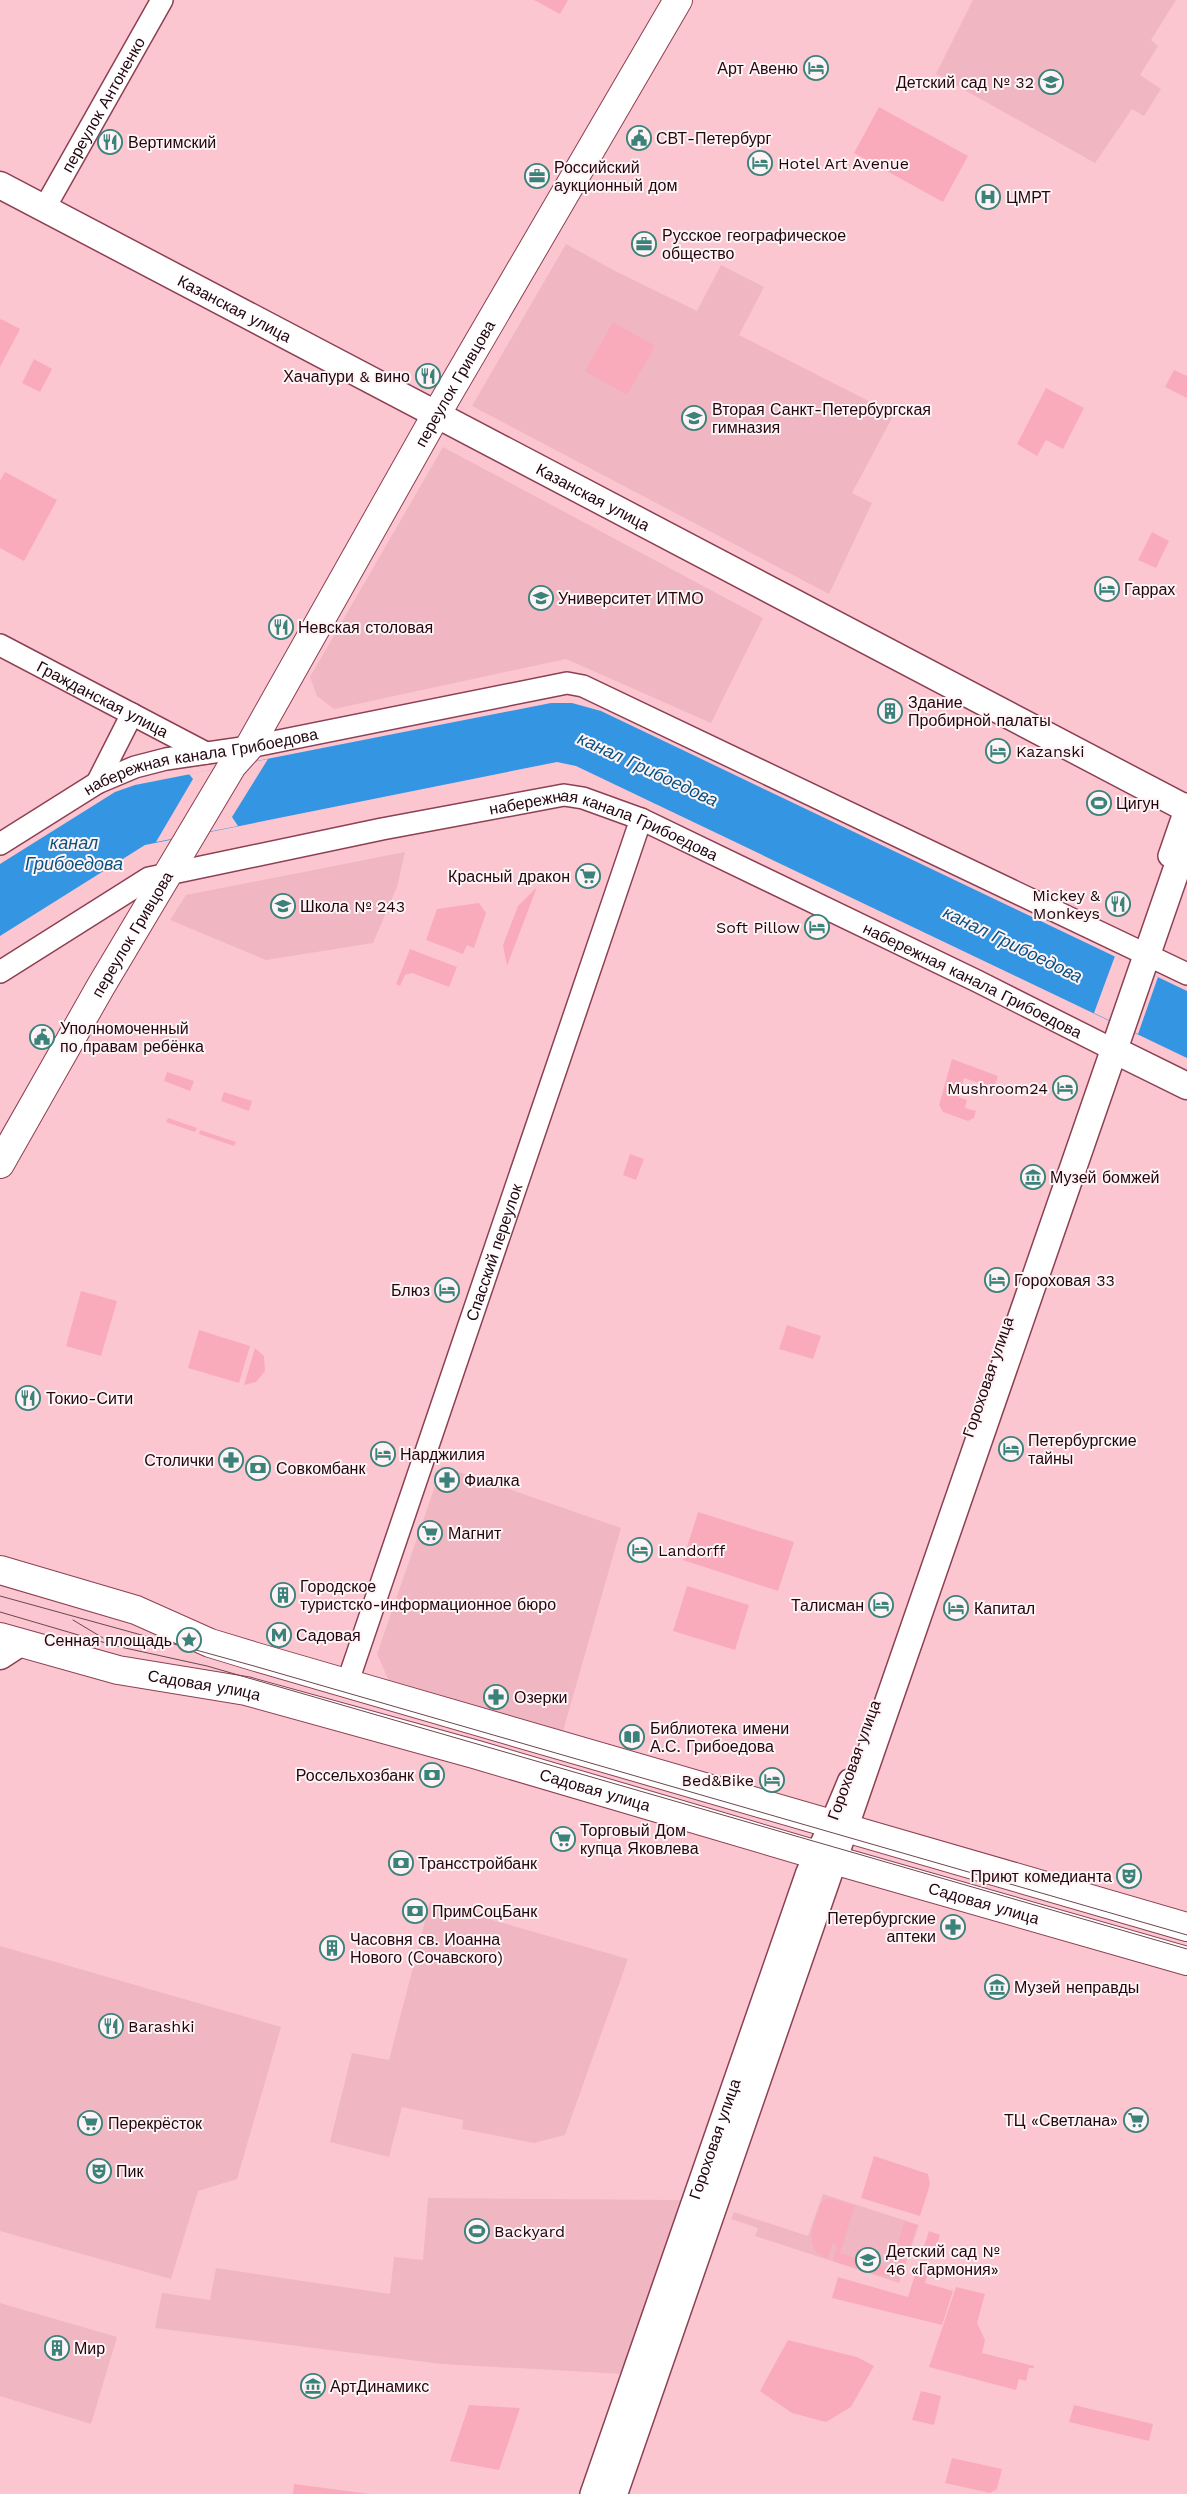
<svg xmlns="http://www.w3.org/2000/svg" width="1187" height="2494" viewBox="0 0 1187 2494" font-family="'Work Sans',sans-serif">
<rect width="100%" height="100%" fill="#fcc6d0"/>
<!-- built -->
<path fill="#f0b6c1" d="M 973,0 L 1176,0 L 1151,40 L 1158,46 L 1140,75 L 1161,89 L 1144,116 L 1132,109 L 1095,163 L 936,74 Z
M 566,244 L 615,271 L 697,311 L 721,265 L 764,287 L 739,335 L 894,414 L 852,493 L 872,503 L 829,594 L 472,406 Z
M 443,447 L 763,618 L 711,723 L 566,659 L 334,709 L 317,696 L 310,677 Z
M 405,852 L 397,887 L 373,943 L 266,960 L 170,920 L 186,895 Z
M 442,1466 L 621,1528 L 563,1731 L 389,1681 L 377,1654 Z
M 430,1902 L 628,1959 L 565,2135 L 534,2143 L 462,2129 L 463,2120 L 402,2107 L 389,2157 L 330,2142 L 352,2053 L 389,2060 Z
M 0,1946 L 281,2027 L 237,2179 L 198,2191 L 171,2279 L 0,2231 Z
M 823,2194 L 919,2225 L 899,2283 L 755,2236 L 758,2228 L 731,2219 L 734,2212 L 808,2236 Z
M 428,2198 L 682,2200 L 625,2374 L 442,2364 L 155,2328 L 162,2293 L 210,2300 L 216,2268 L 390,2294 L 394,2257 L 423,2260 Z
M 0,2303 L 117,2337 L 91,2424 L 0,2396 Z"/>
<!-- green -->
<path fill="#faabbb" d="M 534,0 L 568,0 L 560,14 Z
M 879,107 L 968,156 L 943,202 L 854,153 Z
M 1,319 L 20,329 L 0,367 L 0,320 Z
M 613,322 L 655,346 L 627,395 L 585,371 Z
M 34,359 L 52,369 L 40,392 L 22,383 Z
M 1174,370 L 1187,376 L 1187,398 L 1165,387 Z
M 1046,388 L 1084,408 L 1063,449 L 1046,440 L 1037,456 L 1017,444 Z
M 5,472 L 57,500 L 24,561 L 0,548 L 0,481 Z
M 1152,532 L 1169,541 L 1156,568 L 1138,560 Z
M 537,887 L 507,966 L 503,945 L 518,906 Z
M 479,903 L 486,913 L 474,948 L 467,945 L 463,954 L 426,940 L 437,909 Z
M 410,949 L 457,967 L 449,987 L 412,973 L 405,975 L 400,986 L 396,984 Z
M 952,1059 L 998,1076 L 994,1088 L 964,1078 L 959,1097 L 967,1100 L 965,1108 L 976,1111 L 974,1118 L 968,1121 L 943,1112 L 939,1105 Z
M 167,1072 L 194,1081 L 190,1091 L 164,1081 Z
M 224,1092 L 252,1101 L 249,1111 L 221,1101 Z
M 168,1118 L 197,1128 L 195,1132 L 166,1122 Z
M 200,1130 L 236,1142 L 234,1146 L 199,1134 Z
M 630,1154 L 644,1159 L 636,1180 L 623,1175 Z
M 81,1291 L 117,1301 L 101,1356 L 66,1346 Z
M 787,1325 L 821,1336 L 813,1359 L 779,1349 Z
M 199,1330 L 250,1346 L 239,1383 L 188,1368 Z
M 255,1348 L 264,1356 L 265,1371 L 256,1382 L 244,1385 Z
M 698,1512 L 794,1542 L 778,1591 L 683,1560 Z
M 687,1586 L 749,1605 L 735,1650 L 673,1631 Z
M 874,2156 L 928,2174 L 930,2184 L 920,2216 L 861,2198 Z
M 830,2198 L 855,2206 L 840,2253 L 868,2262 L 866,2271 L 833,2261 L 837,2245 L 832,2244 L 828,2259 C 800,2249 815,2223 821,2203 L 825,2199 Z
M 905,2221 L 917,2225 L 901,2274 L 898,2279 L 872,2273 L 875,2264 L 895,2270 L 900,2256 L 894,2254 Z
M 929,2231 L 940,2235 L 932,2260 L 921,2256 Z
M 919,2262 L 930,2265 L 925,2283 L 953,2291 L 942,2325 L 832,2298 L 838,2277 L 908,2297 Z
M 956,2287 L 985,2294 L 977,2323 L 985,2340 L 982,2353 L 1034,2366 L 1034,2368 L 1029,2368 L 1026,2381 L 1019,2379 L 1016,2390 L 929,2367 Z
M 788,2340 L 857,2357 L 874,2366 L 851,2407 L 826,2422 L 792,2413 L 760,2391 Z
M 921,2391 L 941,2396 L 934,2425 L 912,2420 Z
M 469,2405 L 520,2408 L 499,2470 L 450,2461 Z
M 1074,2405 L 1153,2424 L 1149,2441 L 1069,2422 Z
M 952,2458 L 1002,2469 L 997,2489 L 990,2493 L 945,2483 Z
M 294,2484 L 370,2494 L 293,2494 Z"/>
<!-- water -->
<path fill="#3496e2" d="M 551,703 L 572,703 L 601,711 L 1187,991 L 1187,1058 L 576,766 L 557,762 L 145,845 L 0,936 L 0,864 L 115,792 L 135,785 Z"/>
<!-- pier -->
<path fill="#fcc6d0" d="M 268,759 L 232,817 L 238,826 L 156,842 L 193,779 L 189,774 Z
M 1115,956 L 1158,977 L 1138,1034 L 1094,1013 Z"/>
<g fill="none" stroke-linecap="round" stroke-linejoin="round">
<defs>
<g id="minor">
<path id="s1" d="M 44,209 L 162,0"/>
<path id="s2" d="M 0,645 L 206,753"/>
<path d="M 97,783 L 132,714"/>
<path id="s3" d="M 0,844 L 97,783 L 135,767 L 166,759 L 249,747 L 567,683 L 583,686 L 1187,974"/>
<path d="M 1169,856 L 1187,804"/>
<path id="s4" d="M 0,972 L 149,878 L 382,829 L 564,795 L 583,798 L 641,819 L 977,981 L 1114,1050"/>
<path id="s5" d="M 347,1684 L 641,819"/>
<path id="s6" d="M 591,2494 L 807,1872 L 831,1823 L 849,1780"/>
</g>
<g id="tertiary">
<path id="s7" d="M 0,185 L 1187,809"/>
<path d="M 1114,1050 L 1187,1086"/>
<path d="M 0,1656 L 20,1643"/>
<path d="M 614,2494 L 1187,839"/>
</g>
<g id="secondary">
<path id="s8" d="M 0,1164 L 101,986 L 232,766 L 249,747 L 436,415 L 678,0"/>
</g>
<g id="primary">
<path d="M 0,1570 L 136,1610 L 210,1643 L 256,1657 L 1187,1927"/>
<path id="s9" d="M 0,1637 L 118,1670 L 246,1691 L 474,1754 L 834,1860 L 1187,1961"/>
</g>
</defs>
<!-- minor casing -->
<use href="#minor" stroke="#8c4053" stroke-width="24"/>
<!-- tertiary casing -->
<use href="#tertiary" stroke="#8c4053" stroke-width="29"/>
<!-- secondary casing -->
<use href="#secondary" stroke="#8c4053" stroke-width="30"/>
<!-- primary casing -->
<use href="#primary" stroke="#8c4053" stroke-width="30"/>
<!-- minor -->
<use href="#minor" stroke="#fff" stroke-width="21"/>
<!-- tertiary -->
<use href="#tertiary" stroke="#fff" stroke-width="26"/>
<!-- secondary -->
<use href="#secondary" stroke="#fff" stroke-width="28"/>
<!-- primary -->
<use href="#primary" stroke="#fff" stroke-width="28"/>
<!-- tram -->
<path stroke="#6c464f" stroke-width="1" d="M 0,1596 L 254,1666 L 1187,1935
M 0,1612 L 116,1646 L 207,1666 L 1187,1949
M 73,1620 L 103,1638"/>
</g>
<!-- icons -->
<defs>
<symbol id="hotel-ring" viewBox="-11 -11 22 22"><circle r="9.5" fill="#fef4f6" stroke="#3b827a" stroke-width="1.5"/><path d="M-6-4.5h1.5V1H6V5H4.5V3h-9V5H-6ZM-4 0a1.8 1.8 0 1 1 3.6 0ZM.5 0V-2.5h3Q6-2.5 6 0Z" fill="#3b827a"/></symbol>
<symbol id="school-ring" viewBox="-11 -11 22 22"><circle r="9.5" fill="#fef4f6" stroke="#3b827a" stroke-width="1.5"/><path d="M0-5L7-2L0 1L-7-2ZM-4 1L0 2.5L4 1V4Q0 6-4 4Z" fill="#3b827a"/></symbol>
<symbol id="civic-ring" viewBox="-11 -11 22 22"><circle r="9.5" fill="#fef4f6" stroke="#3b827a" stroke-width="1.5"/><path d="M-.6-6.5H3V-4.5H.6V-3L4-1V1h2V6H-6V1h2V-1L-.6-3ZM-1.2 2.5V6h2.4V2.5Z" fill="#3b827a"/></symbol>
<symbol id="restaurant-ring" viewBox="-11 -11 22 22"><circle r="9.5" fill="#fef4f6" stroke="#3b827a" stroke-width="1.5"/><path d="M-5-6h1v4h1v-4h1v4h1v-4h1v5L-1.5 .5V6h-2V.5L-5-1ZM5-6V6H3V1.5H1.5Q1.5-4 5-6Z" fill="#3b827a"/></symbol>
<symbol id="office-ring" viewBox="-11 -11 22 22"><circle r="9.5" fill="#fef4f6" stroke="#3b827a" stroke-width="1.5"/><path d="M-6-3h4V-5.5h4V-3h4V5H-6ZM-1-4.5V-3h2v-1.5ZM-6 0V1H6V0Z" fill="#3b827a"/></symbol>
<symbol id="hospital-ring" viewBox="-11 -11 22 22"><circle r="9.5" fill="#fef4f6" stroke="#3b827a" stroke-width="1.5"/><path d="M-5-5h3v3.5h4V-5h3V5h-3V1.5h-4V5h-3Z" fill="#3b827a"/></symbol>
<symbol id="university-ring" viewBox="-11 -11 22 22"><circle r="9.5" fill="#fef4f6" stroke="#3b827a" stroke-width="1.5"/><path d="M0-5L7-2L0 1L-7-2ZM-4 1L0 2.5L4 1V4Q0 6-4 4Z" fill="#3b827a"/></symbol>
<symbol id="building-ring" viewBox="-11 -11 22 22"><circle r="9.5" fill="#fef4f6" stroke="#3b827a" stroke-width="1.5"/><path d="M-4-6H4V6H1V3H-1V6H-4ZM-2.5-4.3h1.7v1.8h-1.7ZM.8-4.3h1.7v1.8H.8ZM-2.5-1h1.7V.8h-1.7ZM.8-1h1.7V.8H.8Z" fill="#3b827a"/></symbol>
<symbol id="stadium-ring" viewBox="-11 -11 22 22"><circle r="9.5" fill="#fef4f6" stroke="#3b827a" stroke-width="1.5"/><path d="M0-5a6.5 5 0 1 0 0 10a6.5 5 0 1 0 0-10ZM-3.5-1.8h7v3.6h-7Z" fill="#3b827a"/></symbol>
<symbol id="supermarket-ring" viewBox="-11 -11 22 22"><circle r="9.5" fill="#fef4f6" stroke="#3b827a" stroke-width="1.5"/><path d="M-6-5.5h2.5l.6 2H6L4.5 2H-2.5L-4.4-4H-6ZM-1.5 3.2a1.3 1.3 0 1 0 .1 0ZM3 3.2a1.3 1.3 0 1 0 .1 0Z" fill="#3b827a"/></symbol>
<symbol id="museum-ring" viewBox="-11 -11 22 22"><circle r="9.5" fill="#fef4f6" stroke="#3b827a" stroke-width="1.5"/><path d="M0-6L6-3V-2H-6V-3ZM-5-1h2V3h-2ZM-1-1h2V3h-2ZM3-1h2V3H3ZM-6 4H6V6H-6Z" fill="#3b827a"/></symbol>
<symbol id="pharmacy-ring" viewBox="-11 -11 22 22"><circle r="9.5" fill="#fef4f6" stroke="#3b827a" stroke-width="1.5"/><path d="M-2-6h4v4h4v4h-4v4h-4v-4h-4v-4h4Z" fill="#3b827a"/></symbol>
<symbol id="bank-ring" viewBox="-11 -11 22 22"><circle r="9.5" fill="#fef4f6" stroke="#3b827a" stroke-width="1.5"/><path d="M-6-4H6V4H-6ZM0-2.3a2.3 2.3 0 1 0 0 4.6a2.3 2.3 0 1 0 0-4.6Z" fill="#3b827a"/></symbol>
<symbol id="metro-ring" viewBox="-11 -11 22 22"><circle r="9.5" fill="#fef4f6" stroke="#3b827a" stroke-width="1.5"/><path d="M-5.5 5V-5H-3L0 0L3-5H5.5V5H3V-.5L0 4L-3-.5V5Z" fill="#3b827a"/></symbol>
<symbol id="sight-ring" viewBox="-11 -11 22 22"><circle r="9.5" fill="#fef4f6" stroke="#3b827a" stroke-width="1.5"/><path d="M0-6L1.8-2.2L6-1.7L2.9 1.2L3.7 5.4L0 3.3L-3.7 5.4L-2.9 1.2L-6-1.7L-1.8-2.2Z" fill="#3b827a"/></symbol>
<symbol id="library-ring" viewBox="-11 -11 22 22"><circle r="9.5" fill="#fef4f6" stroke="#3b827a" stroke-width="1.5"/><path d="M-6-4Q-3-5.5-.7-3.5V5Q-3 3-6 4ZM6-4Q3-5.5 .7-3.5V5Q3 3 6 4Z" fill="#3b827a"/></symbol>
<symbol id="theatre-ring" viewBox="-11 -11 22 22"><circle r="9.5" fill="#fef4f6" stroke="#3b827a" stroke-width="1.5"/><path d="M-5-5.5Q0-4 5-5.5V0Q5 5 0 6Q-5 5-5 0ZM-3.3-2.5H-1v1.5H-3.3ZM1-2.5H3.3v1.5H1ZM-2.8 1Q0 5.5 2.8 1Z" fill="#3b827a"/></symbol>
</defs>
<g fill-rule="evenodd">
<use href="#hotel-ring" x="802" y="54" width="28" height="28"/>
<use href="#school-ring" x="1037" y="68" width="28" height="28"/>
<use href="#civic-ring" x="625" y="124" width="28" height="28"/>
<use href="#restaurant-ring" x="96" y="128" width="28" height="28"/>
<use href="#hotel-ring" x="746" y="149" width="28" height="28"/>
<use href="#office-ring" x="523" y="162" width="28" height="28"/>
<use href="#hospital-ring" x="974" y="183" width="28" height="28"/>
<use href="#office-ring" x="630" y="230" width="28" height="28"/>
<use href="#restaurant-ring" x="414" y="362" width="28" height="28"/>
<use href="#school-ring" x="680" y="404" width="28" height="28"/>
<use href="#hotel-ring" x="1093" y="575" width="28" height="28"/>
<use href="#university-ring" x="527" y="584" width="28" height="28"/>
<use href="#restaurant-ring" x="267" y="613" width="28" height="28"/>
<use href="#building-ring" x="876" y="697" width="28" height="28"/>
<use href="#hotel-ring" x="984" y="737" width="28" height="28"/>
<use href="#stadium-ring" x="1085" y="789" width="28" height="28"/>
<use href="#supermarket-ring" x="574" y="862" width="28" height="28"/>
<use href="#restaurant-ring" x="1104" y="890" width="28" height="28"/>
<use href="#school-ring" x="269" y="892" width="28" height="28"/>
<use href="#hotel-ring" x="803" y="913" width="28" height="28"/>
<use href="#civic-ring" x="28" y="1023" width="28" height="28"/>
<use href="#hotel-ring" x="1051" y="1074" width="28" height="28"/>
<use href="#museum-ring" x="1019" y="1163" width="28" height="28"/>
<use href="#hotel-ring" x="983" y="1266" width="28" height="28"/>
<use href="#hotel-ring" x="433" y="1276" width="28" height="28"/>
<use href="#restaurant-ring" x="14" y="1384" width="28" height="28"/>
<use href="#hotel-ring" x="997" y="1435" width="28" height="28"/>
<use href="#hotel-ring" x="369" y="1440" width="28" height="28"/>
<use href="#pharmacy-ring" x="217" y="1446" width="28" height="28"/>
<use href="#bank-ring" x="244" y="1454" width="28" height="28"/>
<use href="#pharmacy-ring" x="433" y="1466" width="28" height="28"/>
<use href="#supermarket-ring" x="416" y="1519" width="28" height="28"/>
<use href="#hotel-ring" x="626" y="1536" width="28" height="28"/>
<use href="#building-ring" x="269" y="1581" width="28" height="28"/>
<use href="#hotel-ring" x="867" y="1591" width="28" height="28"/>
<use href="#hotel-ring" x="942" y="1594" width="28" height="28"/>
<use href="#metro-ring" x="265" y="1621" width="28" height="28"/>
<use href="#sight-ring" x="175" y="1626" width="28" height="28"/>
<use href="#pharmacy-ring" x="482" y="1683" width="28" height="28"/>
<use href="#library-ring" x="618" y="1723" width="28" height="28"/>
<use href="#bank-ring" x="418" y="1761" width="28" height="28"/>
<use href="#hotel-ring" x="758" y="1766" width="28" height="28"/>
<use href="#supermarket-ring" x="549" y="1825" width="28" height="28"/>
<use href="#bank-ring" x="387" y="1849" width="28" height="28"/>
<use href="#theatre-ring" x="1115" y="1862" width="28" height="28"/>
<use href="#bank-ring" x="401" y="1897" width="28" height="28"/>
<use href="#pharmacy-ring" x="939" y="1913" width="28" height="28"/>
<use href="#building-ring" x="318" y="1934" width="28" height="28"/>
<use href="#museum-ring" x="983" y="1973" width="28" height="28"/>
<use href="#restaurant-ring" x="97" y="2012" width="28" height="28"/>
<use href="#supermarket-ring" x="1122" y="2106" width="28" height="28"/>
<use href="#supermarket-ring" x="76" y="2109" width="28" height="28"/>
<use href="#theatre-ring" x="85" y="2157" width="28" height="28"/>
<use href="#stadium-ring" x="463" y="2217" width="28" height="28"/>
<use href="#school-ring" x="854" y="2246" width="28" height="28"/>
<use href="#building-ring" x="43" y="2334" width="28" height="28"/>
<use href="#museum-ring" x="299" y="2372" width="28" height="28"/>
</g>
<g text-anchor="middle" dominant-baseline="central" stroke-width="4" stroke-linejoin="round" paint-order="stroke">
<!-- poi labels -->
<g font-size="16" fill="#23050e" stroke="#fef4f6" text-anchor="start">
<text x="798" y="68" text-anchor="end">Арт Авеню</text>
<text x="1034" y="82" text-anchor="end">Детский сад № 32</text>
<text x="656" y="138">СВТ-Петербург</text>
<text x="128" y="142">Вертимский</text>
<text x="778" y="163">Hotel Art Avenue</text>
<text x="554" y="167">Российский<tspan x="554" dy="18">аукционный дом</tspan></text>
<text x="1006" y="197">ЦМРТ</text>
<text x="662" y="235">Русское географическое<tspan x="662" dy="18">общество</tspan></text>
<text x="410" y="376" text-anchor="end">Хачапури &amp; вино</text>
<text x="712" y="409">Вторая Санкт-Петербургская<tspan x="712" dy="18">гимназия</tspan></text>
<text x="1124" y="589">Гаррах</text>
<text x="558" y="598">Университет ИТМО</text>
<text x="298" y="627">Невская столовая</text>
<text x="908" y="702">Здание<tspan x="908" dy="18">Пробирной палаты</tspan></text>
<text x="1016" y="751">Kazanski</text>
<text x="1116" y="803">Цигун</text>
<text x="570" y="876" text-anchor="end">Красный дракон</text>
<text x="1100" y="895" text-anchor="end">Mickey &amp;<tspan x="1100" dy="18">Monkeys</tspan></text>
<text x="300" y="906">Школа № 243</text>
<text x="800" y="927" text-anchor="end">Soft Pillow</text>
<text x="60" y="1028">Уполномоченный<tspan x="60" dy="18">по правам ребёнка</tspan></text>
<text x="1048" y="1088" text-anchor="end">Mushroom24</text>
<text x="1050" y="1177">Музей бомжей</text>
<text x="1014" y="1280">Гороховая 33</text>
<text x="430" y="1290" text-anchor="end">Блюз</text>
<text x="46" y="1398">Токио-Сити</text>
<text x="1028" y="1440">Петербургские<tspan x="1028" dy="18">тайны</tspan></text>
<text x="400" y="1454">Нарджилия</text>
<text x="214" y="1460" text-anchor="end">Столички</text>
<text x="276" y="1468">Совкомбанк</text>
<text x="464" y="1480">Фиалка</text>
<text x="448" y="1533">Магнит</text>
<text x="658" y="1550">Landorff</text>
<text x="300" y="1586">Городское<tspan x="300" dy="18">туристско-информационное бюро</tspan></text>
<text x="864" y="1605" text-anchor="end">Талисман</text>
<text x="974" y="1608">Капитал</text>
<text x="296" y="1635">Садовая</text>
<text x="172" y="1640" text-anchor="end">Сенная площадь</text>
<text x="514" y="1697">Озерки</text>
<text x="650" y="1728">Библиотека имени<tspan x="650" dy="18">А.С. Грибоедова</tspan></text>
<text x="414" y="1775" text-anchor="end">Россельхозбанк</text>
<text x="754" y="1780" text-anchor="end">Bed&amp;Bike</text>
<text x="580" y="1830">Торговый Дом<tspan x="580" dy="18">купца Яковлева</tspan></text>
<text x="418" y="1863">Трансстройбанк</text>
<text x="1112" y="1876" text-anchor="end">Приют комедианта</text>
<text x="432" y="1911">ПримСоцБанк</text>
<text x="936" y="1918" text-anchor="end">Петербургские<tspan x="936" dy="18">аптеки</tspan></text>
<text x="350" y="1939">Часовня св. Иоанна<tspan x="350" dy="18">Нового (Сочавского)</tspan></text>
<text x="1014" y="1987">Музей неправды</text>
<text x="128" y="2026">Barashki</text>
<text x="1118" y="2120" text-anchor="end">ТЦ «Светлана»</text>
<text x="108" y="2123">Перекрёсток</text>
<text x="116" y="2171">Пик</text>
<text x="494" y="2231">Backyard</text>
<text x="886" y="2251">Детский сад №<tspan x="886" dy="18">46 «Гармония»</tspan></text>
<text x="74" y="2348">Мир</text>
<text x="330" y="2386">АртДинамикс</text>
</g>
<!-- street labels -->
<g font-size="16" fill="#23050e" stroke="#fef4f6">
<text stroke="none"><textPath href="#s1" startOffset="120">переулок Антоненко</textPath></text>
<text stroke="none"><textPath href="#s7" startOffset="265">Казанская улица</textPath></text>
<text stroke="none"><textPath href="#s8" startOffset="904">переулок Гривцова</textPath></text>
<text stroke="none"><textPath href="#s7" startOffset="670">Казанская улица</textPath></text>
<text stroke="none"><textPath href="#s2" startOffset="116">Гражданская улица</textPath></text>
<text stroke="none"><textPath href="#s3" startOffset="221">набережная канала Грибоедова</textPath></text>
<text stroke="none"><textPath href="#s4" startOffset="644">набережная канала Грибоедова</textPath></text>
<text stroke="none"><textPath href="#s8" startOffset="265">переулок Гривцова</textPath></text>
<text stroke="none"><textPath href="#s4" startOffset="1049">набережная канала Грибоедова</textPath></text>
<text stroke="none"><textPath href="#s5" startOffset="456">Спасский переулок</textPath></text>
<text transform="translate(988 1377) rotate(-71)">Гороховая улица</text>
<text stroke="none"><textPath href="#s9" startOffset="210">Садовая улица</textPath></text>
<text transform="translate(854 1760) rotate(-70)">Гороховая улица</text>
<text stroke="none"><textPath href="#s9" startOffset="615">Садовая улица</textPath></text>
<text stroke="none"><textPath href="#s9" startOffset="1020">Садовая улица</textPath></text>
<text stroke="none"><textPath href="#s6" startOffset="376">Гороховая улица</textPath></text>
</g>
<!-- water labels -->
<g font-size="18" font-style="italic" fill="#0a5283" stroke="#fef4f6">
<text transform="translate(648 769) rotate(25)">канал Грибоедова</text>
<text x="74" y="842">канал<tspan x="74" dy="21">Грибоедова</tspan></text>
<text transform="translate(1013 944) rotate(26)">канал Грибоедова</text>
</g>
</g>
</svg>
